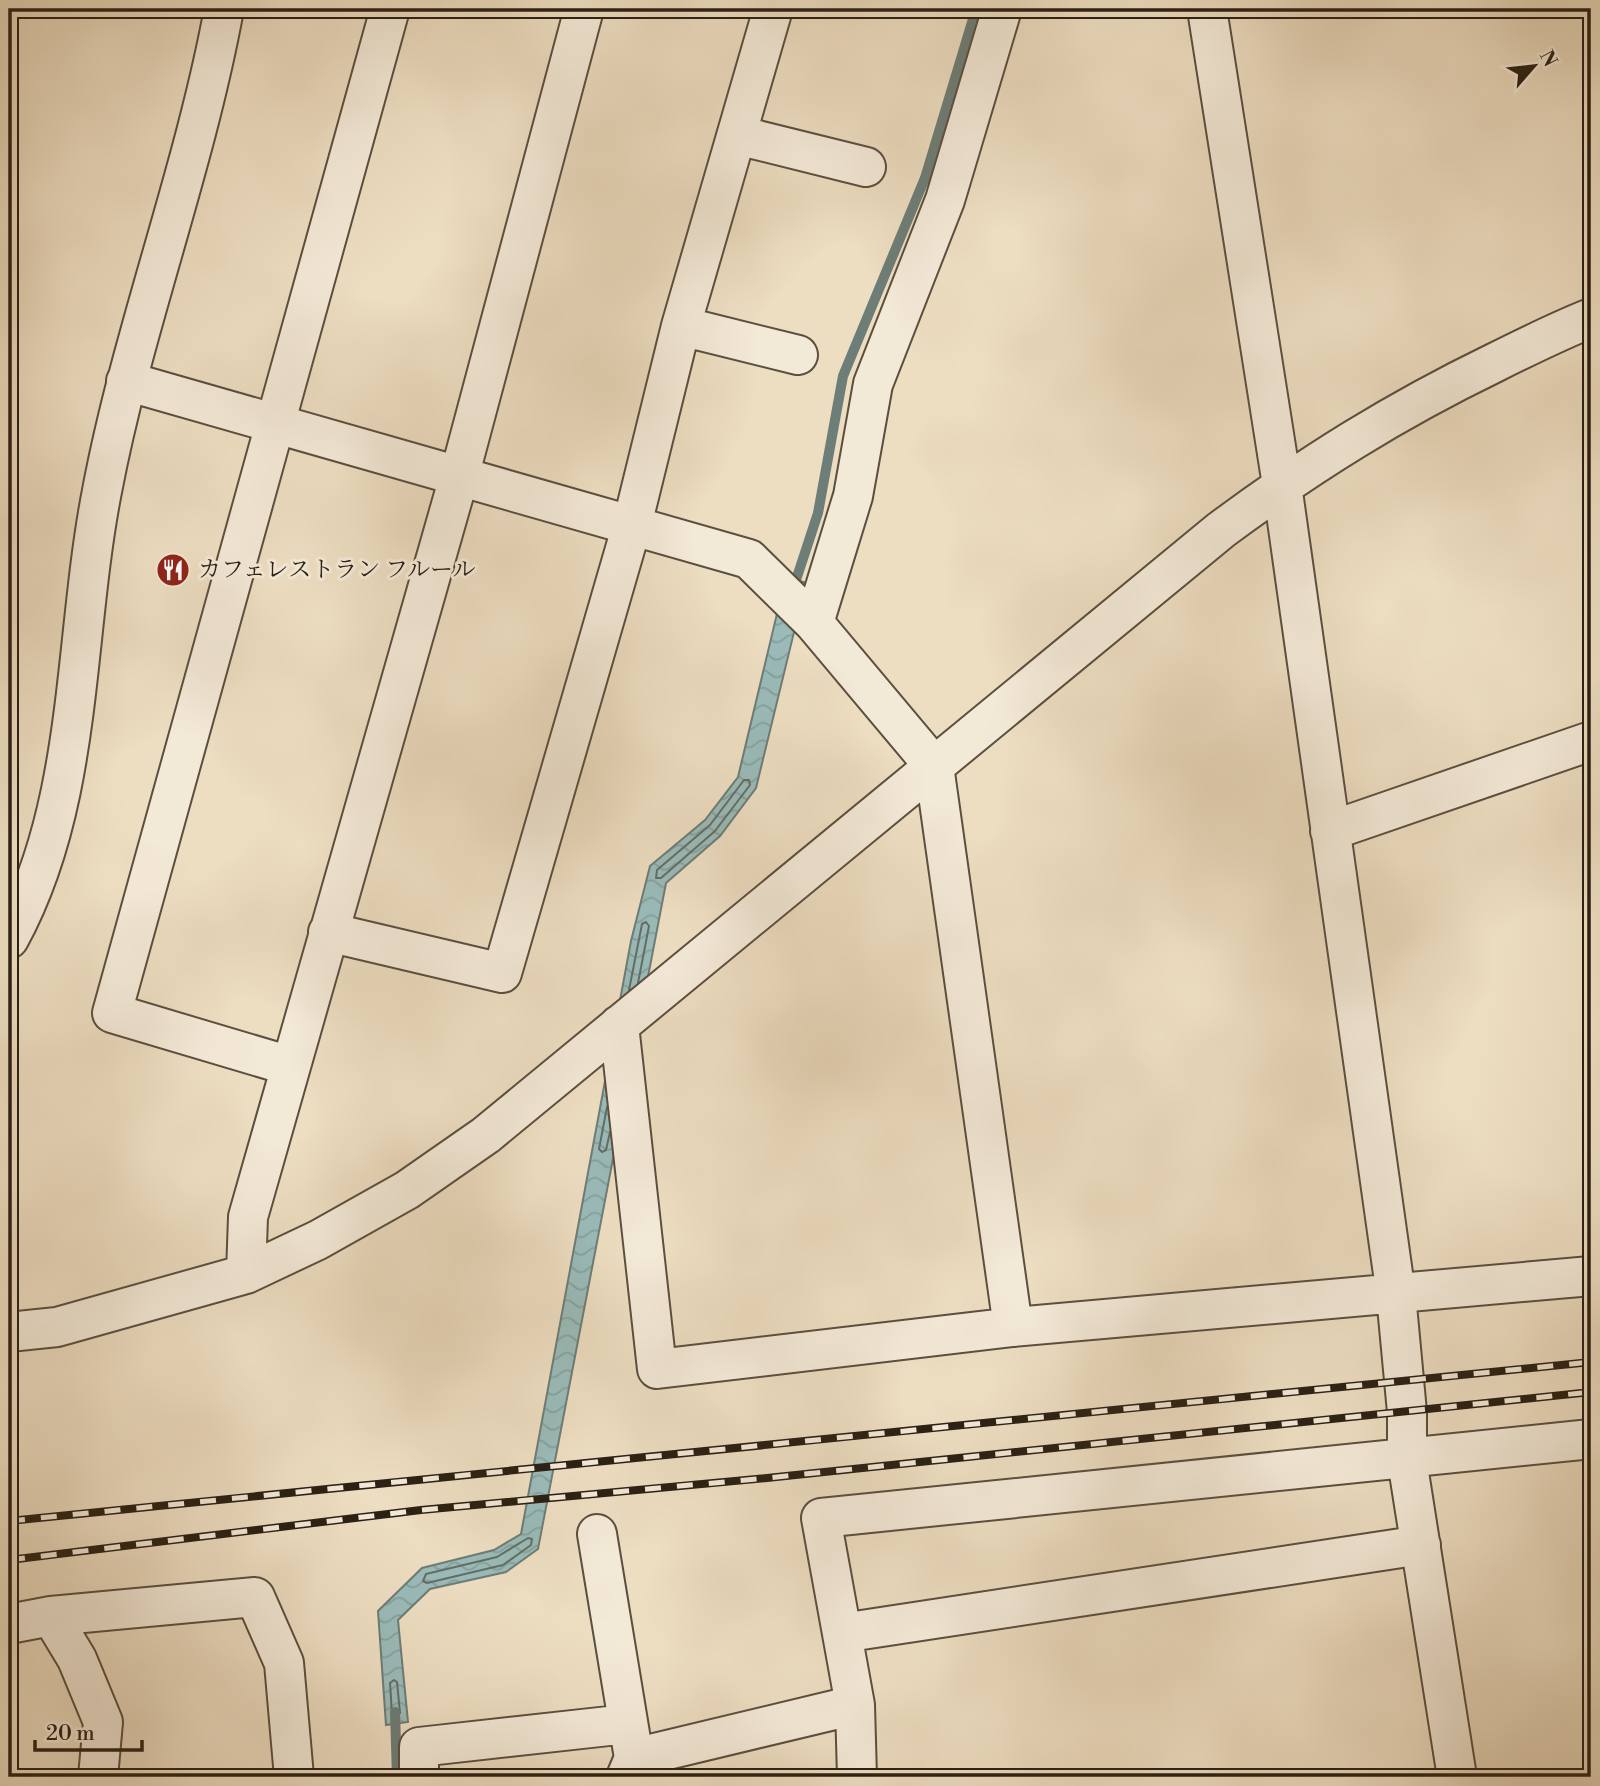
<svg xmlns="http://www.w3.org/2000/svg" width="1600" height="1786" viewBox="0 0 1600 1786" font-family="'Libre Bodoni','Noto Serif JP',serif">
<defs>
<pattern id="water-waves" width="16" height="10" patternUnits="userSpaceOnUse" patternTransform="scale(1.75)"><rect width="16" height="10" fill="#9abbb9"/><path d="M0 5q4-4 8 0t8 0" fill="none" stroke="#85a09e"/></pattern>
</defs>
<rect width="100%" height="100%" fill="#edddc1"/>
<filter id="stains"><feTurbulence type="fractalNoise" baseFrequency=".00286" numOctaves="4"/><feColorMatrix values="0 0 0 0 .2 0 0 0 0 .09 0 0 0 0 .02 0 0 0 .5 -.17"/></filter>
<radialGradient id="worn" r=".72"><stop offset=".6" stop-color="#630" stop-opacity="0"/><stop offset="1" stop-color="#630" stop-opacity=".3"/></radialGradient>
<!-- water -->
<path fill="url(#water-waves)" stroke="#6d7d77" stroke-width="2" d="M 786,576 L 806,583 L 756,788 L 720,836 L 666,883 L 538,1549 L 506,1572 L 430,1589 L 398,1620 L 408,1722 L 386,1725 L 378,1611 L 422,1568 L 494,1550 L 521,1534 L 631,941 L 650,866 L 705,820 L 738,777 Z"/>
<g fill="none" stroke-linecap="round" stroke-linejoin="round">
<!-- shore -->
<path stroke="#626e66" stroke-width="2" d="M 744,780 L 749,780 L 750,785 L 715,831 L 661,878 L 656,878 L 657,870 L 710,825 Z
M 629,990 L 642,924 L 646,922 L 649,926 L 638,983
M 607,1107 L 599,1149 L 602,1152 L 606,1150 L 610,1132
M 528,1538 L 532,1539 L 531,1545 L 503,1565 L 427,1583 L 423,1581 L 426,1574 L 497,1557 Z
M 394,1680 L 397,1682 L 400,1713 L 396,1716 L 392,1714 L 390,1683 Z"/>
<!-- stream -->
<path stroke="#6d7d77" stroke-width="10" d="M 796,580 L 818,513 L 843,376 L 925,178 L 976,9
M 395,1712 L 397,1777"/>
<defs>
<path id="minor" d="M 1207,9 L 1282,485 L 1396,1295 L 1407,1412 L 1407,1460 L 1457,1777
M 737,135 L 866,167
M 681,326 L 798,355
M 126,381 L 749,559 L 814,623 L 934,766 L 1013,1327
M 814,623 L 853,496 L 873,384 L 945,200 L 1002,9
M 1330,831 L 1591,741
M 328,932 L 502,973 L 632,525 L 681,326 L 773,9
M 9,939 C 84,802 73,639 102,491 C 133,328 194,172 224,9
M 619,1025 L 657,1369 L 1013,1327 L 1591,1276
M 290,1066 L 112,1013 L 390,9
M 246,1274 L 248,1217 L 459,477 L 584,9
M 9,1332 L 57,1327 L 246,1274 L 318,1240 L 407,1190 L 486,1135 L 1221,530 C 1310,464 1395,411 1494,363 C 1526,347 1558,331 1591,318
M 597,1534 L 634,1758 L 626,1777
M 51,1616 L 77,1659 L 103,1722 L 98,1777
M 9,1624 L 51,1616 L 255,1597 L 284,1663 L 294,1777
M 842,1633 L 1421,1545
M 634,1758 L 855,1705
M 419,1777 L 419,1747 L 627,1724
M 857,1777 L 855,1705 L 821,1518 L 1591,1439"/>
</defs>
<!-- minor casing -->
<use href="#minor" stroke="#5b4f3f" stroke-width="42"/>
<!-- minor -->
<use href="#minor" stroke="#f3e9d7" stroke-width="38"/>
<defs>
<path id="rail" d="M 9,1521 L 1591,1362
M 9,1560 L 421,1510 L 767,1478 L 1591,1392"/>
</defs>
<!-- rail casing -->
<use href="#rail" stroke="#2a2014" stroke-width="8"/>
<!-- rail -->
<use href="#rail" stroke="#f3e9d7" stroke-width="5" stroke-dasharray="16" stroke-linecap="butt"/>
</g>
<!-- icons -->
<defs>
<symbol id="restaurant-disc" viewBox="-11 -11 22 22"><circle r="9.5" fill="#8f2418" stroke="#f3e9d7"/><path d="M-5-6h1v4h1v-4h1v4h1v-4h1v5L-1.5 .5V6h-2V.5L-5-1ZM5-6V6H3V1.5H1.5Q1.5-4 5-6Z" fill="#fff"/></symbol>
</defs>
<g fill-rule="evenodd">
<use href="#restaurant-disc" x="154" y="551" width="38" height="38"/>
</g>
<g text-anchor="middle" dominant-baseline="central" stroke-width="6" stroke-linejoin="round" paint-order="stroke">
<!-- poi labels -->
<g font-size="23" fill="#2a2014" stroke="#f3e9d7" text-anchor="start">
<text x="198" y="570">カフェレストラン フルール</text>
</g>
</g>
<!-- margin -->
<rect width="1600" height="1786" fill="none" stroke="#edddc1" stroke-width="35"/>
<rect x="10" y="10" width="1579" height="1765" fill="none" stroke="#2a2014" stroke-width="3.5"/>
<rect x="18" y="18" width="1565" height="1751" fill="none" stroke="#2a2014" stroke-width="2"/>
<!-- north arrow -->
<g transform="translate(1534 66) rotate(62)" stroke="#f3e9d7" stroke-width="5" paint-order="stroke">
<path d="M0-5L12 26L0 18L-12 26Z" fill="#2a2014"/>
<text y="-10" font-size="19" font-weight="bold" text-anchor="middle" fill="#2a2014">N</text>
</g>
<!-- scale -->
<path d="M35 1740v10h107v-10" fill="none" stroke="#2a2014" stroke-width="3.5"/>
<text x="46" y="1740" font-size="21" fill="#2a2014" stroke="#f3e9d7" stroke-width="5" paint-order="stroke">20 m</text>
<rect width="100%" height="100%" filter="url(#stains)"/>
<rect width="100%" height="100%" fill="url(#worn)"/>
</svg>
